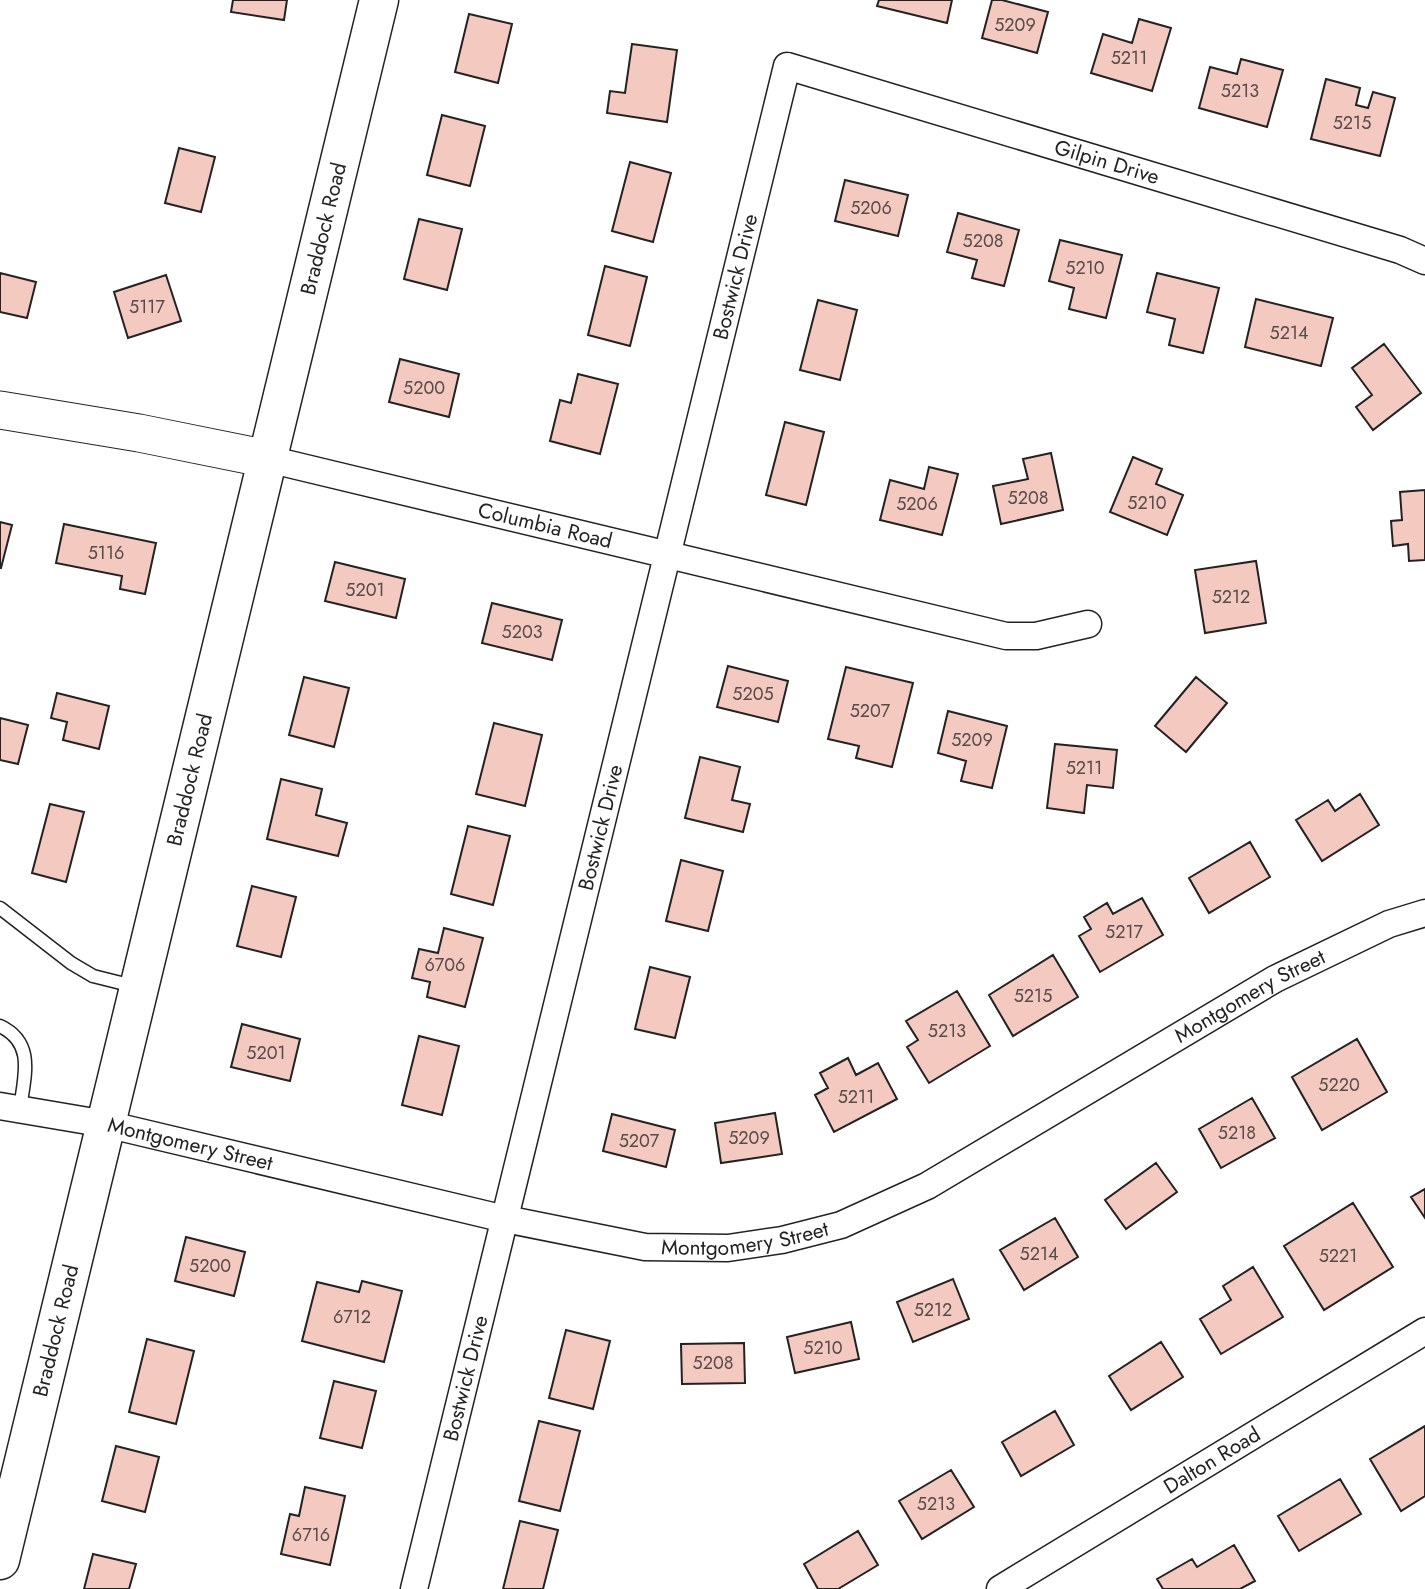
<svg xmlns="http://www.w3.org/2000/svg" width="1425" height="1589" viewBox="0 0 1425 1589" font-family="Jost,sans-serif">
<rect width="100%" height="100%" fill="#fff"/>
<!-- building -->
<path fill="#f3c9c0" stroke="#222" stroke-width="2" d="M 233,0 L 287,0 L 284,20 L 231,12 Z
M 879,0 L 952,0 L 947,23 L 877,6 Z
M 992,0 L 1002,0 L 1048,12 L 1037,53 L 982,38 Z
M 469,14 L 512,24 L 498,83 L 455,72 Z
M 1139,19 L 1171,28 L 1152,91 L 1091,73 L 1103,34 L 1132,43 Z
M 632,44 L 677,50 L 667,122 L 607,113 L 610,91 L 625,93 Z
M 1241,59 L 1283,70 L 1267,127 L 1199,108 L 1210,67 L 1237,74 Z
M 1326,79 L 1360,88 L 1356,105 L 1368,108 L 1373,92 L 1395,98 L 1380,156 L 1311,139 Z
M 442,115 L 485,126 L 470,186 L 427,175 Z
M 179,148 L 215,157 L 201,212 L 165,203 Z
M 630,162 L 671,173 L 653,242 L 612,231 Z
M 845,180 L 908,195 L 898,236 L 835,221 Z
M 958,213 L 1019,230 L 1004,286 L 972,278 L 977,260 L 947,252 Z
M 419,219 L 462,229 L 447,290 L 404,279 Z
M 1060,240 L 1122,255 L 1106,318 L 1069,309 L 1074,288 L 1049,281 Z
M 605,266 L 647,277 L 630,346 L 588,335 Z
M 0,273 L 36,282 L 27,318 L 0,312 Z
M 1157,273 L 1219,288 L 1203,353 L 1169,345 L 1175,319 L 1147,312 Z
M 166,275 L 181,321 L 128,338 L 114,292 Z
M 1256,299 L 1333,318 L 1321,366 L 1245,347 Z
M 818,300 L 857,310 L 840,380 L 800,370 Z
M 1384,344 L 1421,393 L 1373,430 L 1356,407 L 1372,395 L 1352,368 Z
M 400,359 L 459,374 L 449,417 L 389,402 Z
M 578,374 L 618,384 L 600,454 L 550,441 L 560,400 L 571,403 Z
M 785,422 L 824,432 L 806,505 L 766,495 Z
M 1051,453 L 1063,510 L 1001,524 L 993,486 L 1028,479 L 1023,459 Z
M 1133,457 L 1162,469 L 1156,484 L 1183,495 L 1167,535 L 1110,512 Z
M 929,467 L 958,474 L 942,535 L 880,520 L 890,480 L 924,489 Z
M 1425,490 L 1425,560 L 1409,561 L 1408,544 L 1393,546 L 1391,521 L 1402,520 L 1400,492 Z
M 0,522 L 12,525 L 1,568 L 0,568 Z
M 64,524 L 156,543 L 145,594 L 120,589 L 122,576 L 56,563 Z
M 1256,561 L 1266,623 L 1205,633 L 1195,570 Z
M 335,562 L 405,579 L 396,618 L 325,601 Z
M 492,603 L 562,620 L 552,660 L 482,643 Z
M 728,666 L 788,681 L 778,722 L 717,707 Z
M 846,667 L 913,683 L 892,767 L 856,758 L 859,746 L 828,739 Z
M 304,677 L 349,688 L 334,747 L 289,735 Z
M 1196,677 L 1227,703 L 1186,752 L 1155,726 Z
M 57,693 L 109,706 L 99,749 L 63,740 L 67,722 L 51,718 Z
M 948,711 L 1007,726 L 992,788 L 961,781 L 966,761 L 938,753 Z
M 0,718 L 28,725 L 18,764 L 0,760 Z
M 494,723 L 542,735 L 525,806 L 476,794 Z
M 1055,744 L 1117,750 L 1113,788 L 1087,785 L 1084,813 L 1047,808 Z
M 700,757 L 740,767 L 732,800 L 750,804 L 743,832 L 685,818 Z
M 281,779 L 322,789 L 316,815 L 347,823 L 338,856 L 267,839 Z
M 1360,794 L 1379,825 L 1322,861 L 1296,820 L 1328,800 L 1335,811 Z
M 50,804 L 84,812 L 66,882 L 32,873 Z
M 468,826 L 510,836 L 493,905 L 451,894 Z
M 1250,842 L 1270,877 L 1209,913 L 1189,878 Z
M 681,860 L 723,871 L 708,931 L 666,921 Z
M 252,886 L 296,897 L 281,957 L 237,946 Z
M 1142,898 L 1163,935 L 1100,972 L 1079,936 L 1091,929 L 1084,917 L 1107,903 L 1113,914 Z
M 444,928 L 483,938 L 465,1007 L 427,997 L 430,982 L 412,978 L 419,949 L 438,953 Z
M 1053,955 L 1078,997 L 1013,1036 L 989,995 Z
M 650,967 L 690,977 L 675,1038 L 635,1029 Z
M 957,991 L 990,1046 L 929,1083 L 907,1047 L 918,1040 L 906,1021 Z
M 242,1024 L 300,1039 L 290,1081 L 231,1067 Z
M 419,1036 L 459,1046 L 442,1115 L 402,1105 Z
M 1357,1039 L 1387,1092 L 1322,1130 L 1292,1077 Z
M 848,1058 L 856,1075 L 878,1063 L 897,1099 L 834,1132 L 815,1095 L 828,1088 L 820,1073 Z
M 1252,1098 L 1275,1138 L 1221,1168 L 1199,1129 Z
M 775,1113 L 782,1154 L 721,1163 L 715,1123 Z
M 612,1114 L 675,1130 L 666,1167 L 603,1151 Z
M 1156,1163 L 1177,1192 L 1126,1229 L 1105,1200 Z
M 1425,1189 L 1425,1218 L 1411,1197 Z
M 1353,1203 L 1393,1267 L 1324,1310 L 1284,1246 Z
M 1055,1218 L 1078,1257 L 1024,1290 L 1000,1250 Z
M 186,1237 L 245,1252 L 234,1296 L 175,1281 Z
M 1253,1267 L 1283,1317 L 1221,1354 L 1200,1319 L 1231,1300 L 1223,1286 Z
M 953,1279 L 969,1319 L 913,1342 L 897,1302 Z
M 362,1281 L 402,1291 L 384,1362 L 302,1341 L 317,1282 L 359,1292 Z
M 851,1322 L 859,1359 L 795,1373 L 787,1337 Z
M 566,1330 L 610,1341 L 593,1409 L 549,1398 Z
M 147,1339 L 194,1351 L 176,1424 L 129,1412 Z
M 1161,1342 L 1183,1377 L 1131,1410 L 1109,1376 Z
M 744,1343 L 745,1383 L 682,1384 L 681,1344 Z
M 334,1381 L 376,1391 L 362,1448 L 320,1438 Z
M 1055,1411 L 1074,1445 L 1021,1476 L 1002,1442 Z
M 539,1421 L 580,1431 L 560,1511 L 519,1501 Z
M 1425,1426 L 1425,1496 L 1401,1511 L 1370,1459 Z
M 116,1446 L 159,1457 L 145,1512 L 102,1501 Z
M 951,1470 L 974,1507 L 922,1539 L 899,1501 Z
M 1340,1479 L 1361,1514 L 1299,1551 L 1278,1516 Z
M 305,1487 L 345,1496 L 330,1565 L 281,1554 L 290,1514 L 299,1516 Z
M 520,1521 L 558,1530 L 543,1589 L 503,1589 Z
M 858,1531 L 878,1565 L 838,1589 L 818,1589 L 804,1564 Z
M 1234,1545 L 1255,1581 L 1240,1589 L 1163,1589 L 1157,1579 L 1192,1559 L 1197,1567 Z
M 93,1554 L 136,1564 L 129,1589 L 84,1589 Z"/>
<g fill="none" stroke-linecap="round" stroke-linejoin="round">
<defs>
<path id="lane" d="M 0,908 L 71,963 L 93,976 L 137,987
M 0,1026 C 36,1043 24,1077 20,1109"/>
<g id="street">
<path id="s1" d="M 268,459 L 1006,636 L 1036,636 L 1088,624"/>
<path id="s2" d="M 0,1106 L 106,1124 L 505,1219 L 645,1247 L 728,1248 L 782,1240 L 841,1225 L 927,1186 L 1275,979 L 1389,924 L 1425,913"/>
<path id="s3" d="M 414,1589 L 787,66 L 1400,250 L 1425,261"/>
<path id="s4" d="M 1000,1589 L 1425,1331"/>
</g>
<path id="secondary" d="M 0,410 L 139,433 L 268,459"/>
<g id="primary">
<path id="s5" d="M 0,1560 L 379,0"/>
</g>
</defs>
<!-- lane casing -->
<use href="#lane" stroke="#222" stroke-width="15"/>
<!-- street casing -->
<use href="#street" stroke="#222" stroke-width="29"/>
<!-- secondary casing -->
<use href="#secondary" stroke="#222" stroke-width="39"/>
<!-- primary casing -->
<use href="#primary" stroke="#222" stroke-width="41"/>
<!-- lane -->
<use href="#lane" stroke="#fff" stroke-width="12"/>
<!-- street -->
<use href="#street" stroke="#fff" stroke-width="26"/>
<!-- secondary -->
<use href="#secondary" stroke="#fff" stroke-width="37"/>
<!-- primary -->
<use href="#primary" stroke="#fff" stroke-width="38"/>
</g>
<g text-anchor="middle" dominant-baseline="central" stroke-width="5" stroke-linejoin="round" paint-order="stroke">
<!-- number labels -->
<g font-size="18" fill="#564c4a">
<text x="1015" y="25">5209</text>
<text x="1129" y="58">5211</text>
<text x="1240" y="91">5213</text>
<text x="1352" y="123">5215</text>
<text x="871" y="208">5206</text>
<text x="983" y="241">5208</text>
<text x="1085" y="268">5210</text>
<text x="147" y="307">5117</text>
<text x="1289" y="333">5214</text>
<text x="424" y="388">5200</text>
<text x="1028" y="498">5208</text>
<text x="1147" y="503">5210</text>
<text x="917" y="504">5206</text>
<text x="106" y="553">5116</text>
<text x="365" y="590">5201</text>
<text x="1231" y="597">5212</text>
<text x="522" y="632">5203</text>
<text x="753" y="694">5205</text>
<text x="870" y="711">5207</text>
<text x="972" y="740">5209</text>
<text x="1084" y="768">5211</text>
<text x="1124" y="932">5217</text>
<text x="445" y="965">6706</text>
<text x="1033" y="996">5215</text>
<text x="947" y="1031">5213</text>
<text x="266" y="1053">5201</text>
<text x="1339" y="1085">5220</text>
<text x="856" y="1097">5211</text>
<text x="1237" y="1133">5218</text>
<text x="749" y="1138">5209</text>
<text x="639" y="1141">5207</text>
<text x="1039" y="1254">5214</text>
<text x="1338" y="1256">5221</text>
<text x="210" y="1266">5200</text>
<text x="933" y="1310">5212</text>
<text x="352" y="1317">6712</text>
<text x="823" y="1348">5210</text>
<text x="713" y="1363">5208</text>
<text x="936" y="1504">5213</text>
<text x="311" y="1535">6716</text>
</g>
<!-- street labels -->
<g font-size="21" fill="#222" stroke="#fff">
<text stroke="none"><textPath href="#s3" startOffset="1902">Gilpin Drive</textPath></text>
<text stroke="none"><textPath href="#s5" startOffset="1370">Braddock Road</textPath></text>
<text stroke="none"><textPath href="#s3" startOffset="1351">Bostwick Drive</textPath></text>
<text stroke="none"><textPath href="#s1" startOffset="285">Columbia Road</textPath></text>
<text stroke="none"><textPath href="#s5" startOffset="803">Braddock Road</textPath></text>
<text stroke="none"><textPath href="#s3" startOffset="784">Bostwick Drive</textPath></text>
<text stroke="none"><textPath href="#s2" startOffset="1328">Montgomery Street</textPath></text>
<text stroke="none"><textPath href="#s2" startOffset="194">Montgomery Street</textPath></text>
<text stroke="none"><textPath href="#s2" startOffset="761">Montgomery Street</textPath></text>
<text stroke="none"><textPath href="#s5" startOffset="236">Braddock Road</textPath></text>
<text stroke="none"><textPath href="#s3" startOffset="217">Bostwick Drive</textPath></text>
<text stroke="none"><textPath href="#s4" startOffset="248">Dalton Road</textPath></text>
</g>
</g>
</svg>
